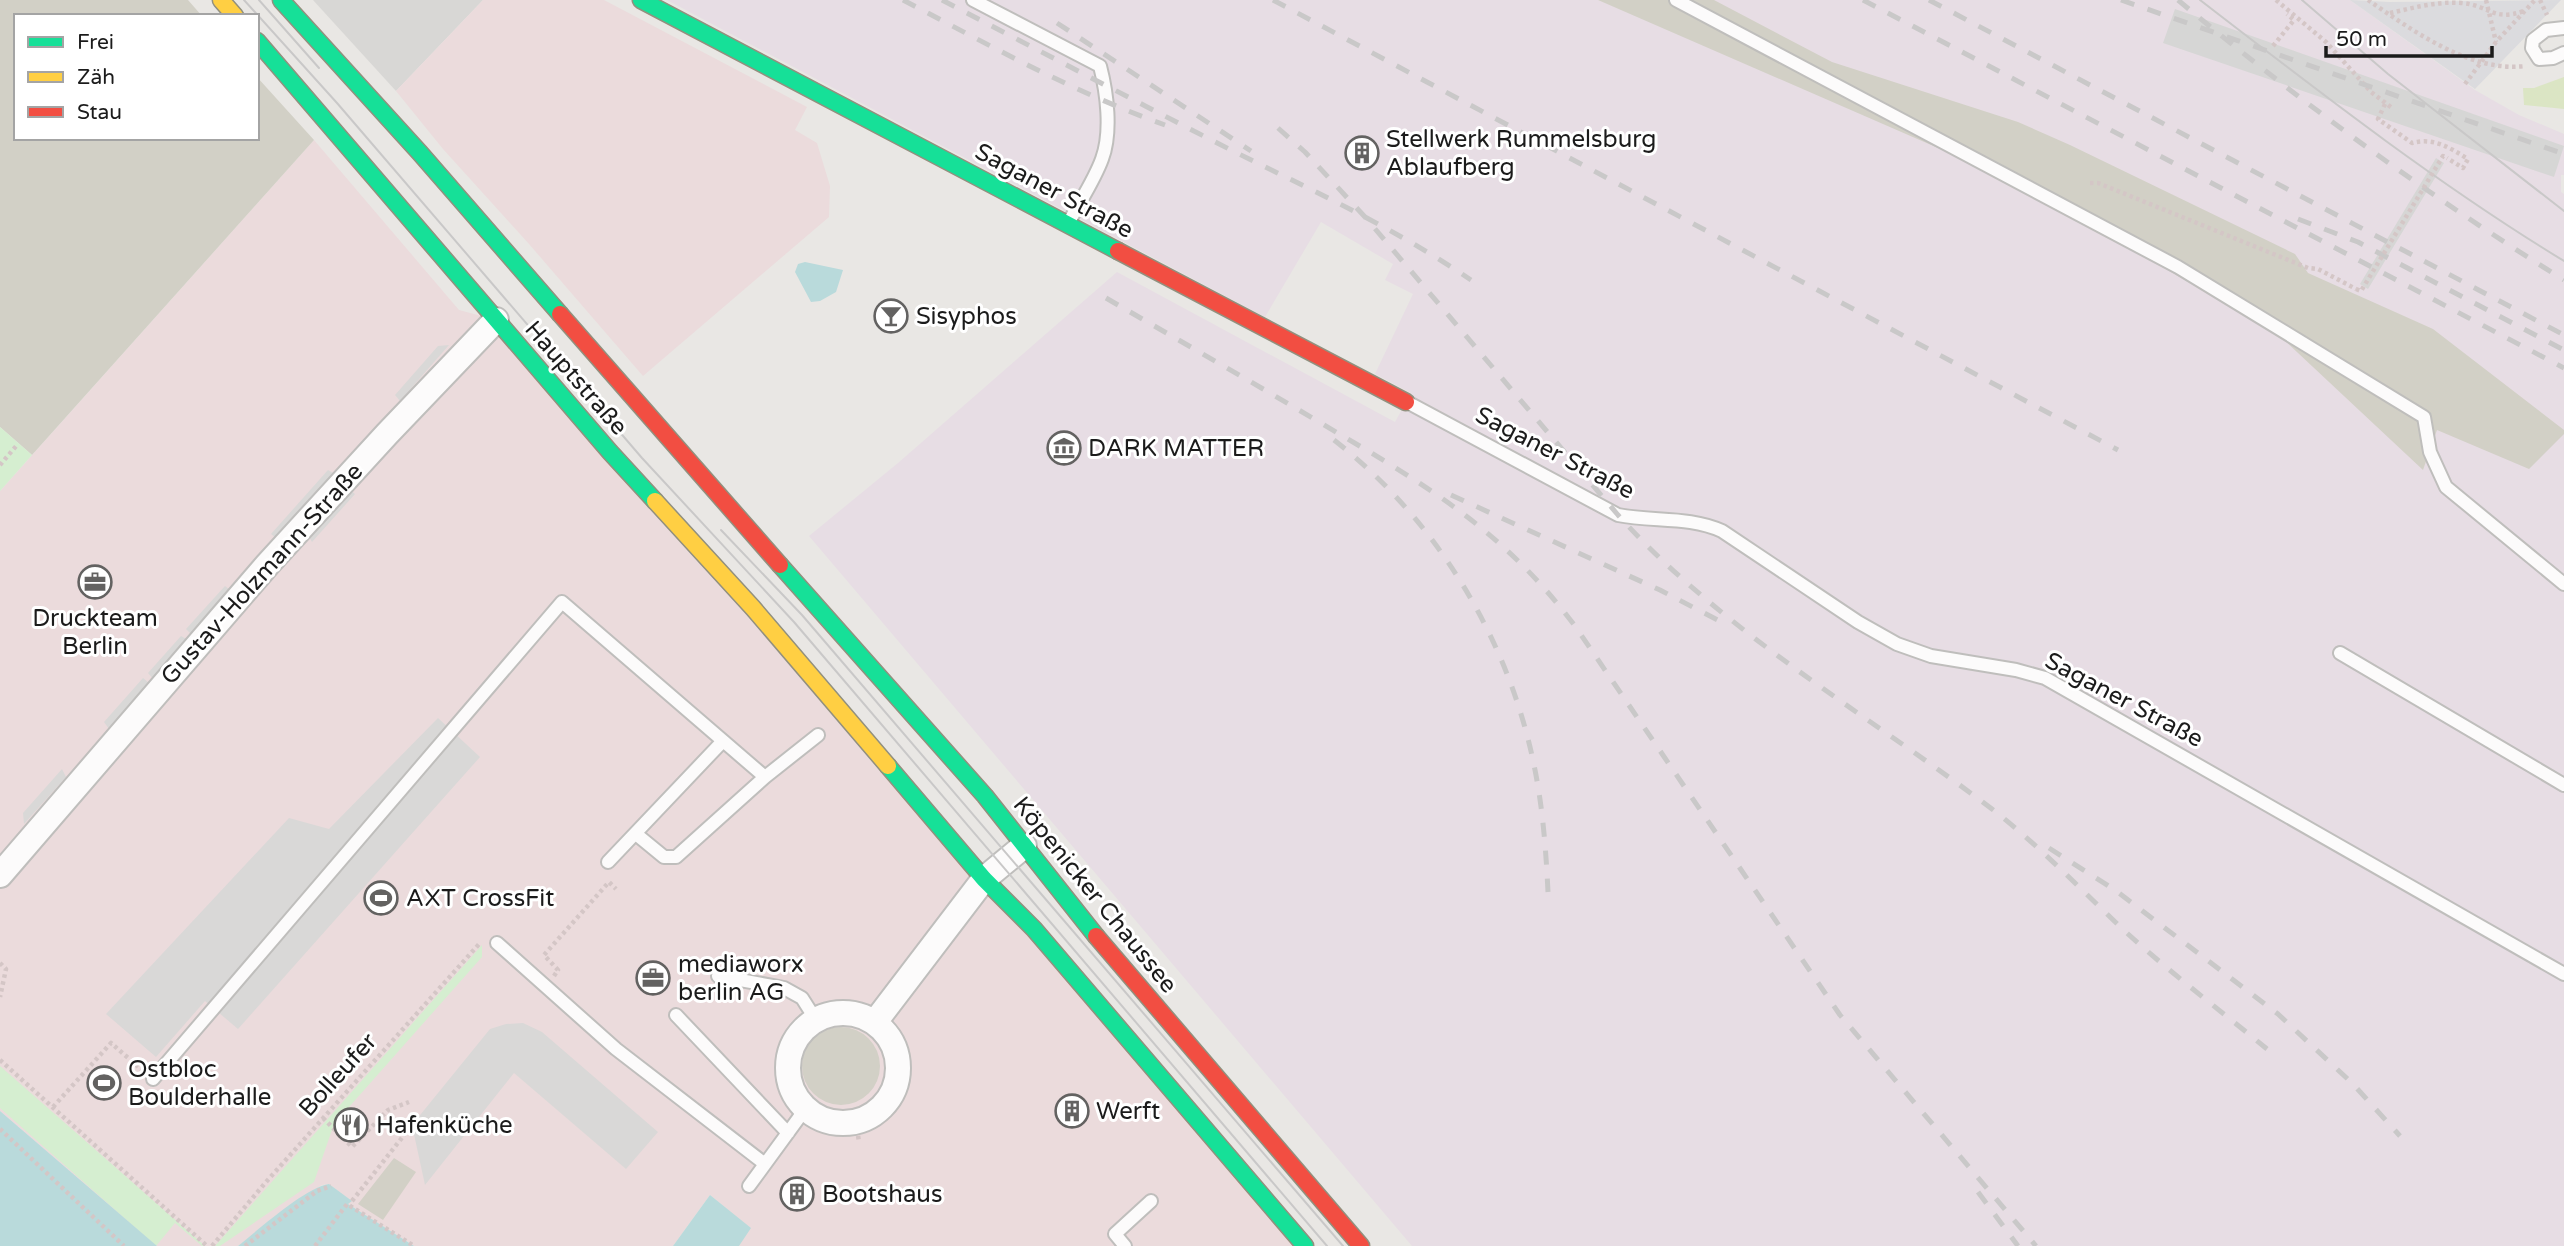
<svg xmlns="http://www.w3.org/2000/svg" width="2564" height="1246" viewBox="0 0 2564 1246" font-family="'Varela Round',sans-serif">
<rect width="100%" height="100%" fill="#e9e7e4"/>
<!-- residential -->
<path fill="#d8d7d5" d="M 313,0 L 483,0 L 396,91 Z"/>
<!-- commercial -->
<path fill="#ebdbdc" d="M 483,0 L 604,0 L 807,107 L 795,130 L 817,143 L 830,186 L 829,217 L 643,376 L 529,244 L 443,149 L 396,91 Z
M 314,140 L 459,310 L 496,320 L 1305,1246 L 739,1246 L 750,1228 L 710,1195 L 673,1246 L 414,1246 L 347,1204 L 351,1201 L 329,1184 L 322,1185 L 299,1199 L 238,1246 L 157,1246 L 0,1111 L 0,491 Z"/>
<!-- industrial -->
<path fill="#e7dde4" d="M 667,0 L 2350,0 L 2475,90 L 2519,115 L 2564,134 L 2564,175 L 2561,175 L 2561,192 L 2564,194 L 2564,1246 L 1412,1246 L 809,536 L 898,463 L 1117,272 L 1395,422 L 1411,393 L 1375,374 L 1413,294 L 1385,280 L 1393,264 L 1321,222 L 1265,317 Z"/>
<!-- construction -->
<path fill="#d2d0c6" d="M 0,0 L 188,0 L 202,16 L 16,16 L 16,138 L 257,138 L 257,77 L 314,140 L 32,455 L 0,427 Z
M 1598,0 L 1714,0 L 1832,62 L 2018,122 L 2070,145 L 2295,254 L 2308,273 L 2433,329 L 2564,430 L 2564,434 L 2529,469 L 2437,430 L 2423,470 L 2281,337 L 2144,256 L 1961,158 Z
M802 1066a39 39 0 1 1 78 0a39 39 0 1 1-78 0Z
M 394,1158 L 416,1172 L 383,1220 L 358,1204 Z"/>
<!-- grass -->
<path fill="#dbe5c4" d="M 2564,77 L 2564,109 L 2524,105 L 2523,88 L 2534,88 Z"/>
<!-- park -->
<path fill="#d5eed0" d="M 0,427 L 32,455 L 0,491 Z
M 482,945 L 482,957 L 334,1124 L 314,1182 L 220,1246 L 215,1246 Z
M 0,1066 L 205,1246 L 202,1246 L 175,1223 L 156,1246 L 0,1108 Z"/>
<!-- parking -->
<path fill="#d9d8d7" d="M 449,345 L 400,401 L 395,395 L 438,346 Z
M 328,470 L 335,474 L 276,538 L 271,534 Z
M 350,490 L 355,494 L 312,542 L 308,535 Z
M 225,586 L 230,590 L 192,635 L 186,629 Z
M 181,636 L 188,640 L 153,679 L 148,673 Z
M 143,678 L 149,683 L 109,729 L 104,722 Z
M 438,718 L 480,757 L 238,1029 L 205,1001 L 156,1057 L 106,1014 L 289,818 L 329,829 Z
M 62,769 L 66,777 L 24,824 L 23,813 Z
M 523,1023 L 542,1032 L 658,1132 L 626,1169 L 514,1073 L 425,1185 L 412,1125 L 490,1029 L 506,1024 Z"/>
<!-- plaza -->
<path fill="#dbdbde" d="M 2350,0 L 2390,2 L 2561,0 L 2475,89 Z"/>
<!-- water -->
<path fill="#b9dadb" d="M 805,262 L 843,270 L 836,292 L 820,301 L 811,302 L 795,272 L 798,264 Z
M 0,1111 L 157,1246 L 0,1246 Z
M 329,1184 L 352,1201 L 348,1204 L 414,1246 L 238,1246 C 258,1230 306,1187 329,1184 Z
M 710,1195 L 751,1228 L 739,1246 L 673,1246 Z"/>
<!-- pier -->
<path fill="#d6d6d5" d="M 2175,9 L 2564,146 L 2554,177 L 2163,43 Z
M 2436,158 L 2444,163 L 2368,289 L 2360,284 Z"/>
<g fill="none" stroke-linecap="round" stroke-linejoin="round">
<defs>
<path id="lane" d="M 973,0 L 1100,66 C 1107,93 1112,132 1102,159 C 1094,181 1080,201 1069,222
M 1676,0 L 2178,267 L 2424,417 L 2430,452 L 2446,487 L 2564,584
M 2564,28 L 2546,30 L 2533,40 L 2532,48 L 2539,59 L 2553,58 L 2564,53
M 1407,402 L 1618,515 C 1653,522 1689,516 1722,531 L 1858,622 L 1897,644 L 1931,656 L 2016,670 L 2045,678 L 2564,974
M 2340,653 L 2564,785
M 636,834 L 664,857 L 676,857 L 765,777
M 608,862 L 722,742
M 497,943 L 616,1049 L 765,1164
M 718,976 L 784,988 L 802,998 L 816,1020
M 676,1015 L 788,1133
M 153,1079 L 562,602 L 765,777 L 818,735
M 749,1186 L 806,1108
M 1125,1246 L 1115,1234 L 1151,1201"/>
<path id="street" d="M 0,875 L 267,565 L 387,434 L 496,320
M788 1068a55 55 0 1 1 110 0a55 55 0 1 1-110 0Z
M 875,1022 L 984,879 L 1024,846"/>
<path id="fast" d="M 281,0 L 420,153 L 560,314
M 641,0 L 1118,251
M 257,41 L 610,452 L 655,501
M 780,565 L 985,796 L 1096,936
M 888,766 L 984,879 L 1034,929 L 1305,1246"/>
<path id="slow" d="M 221,0 L 235,16
M 655,501 L 753,608 L 888,766"/>
<path id="jam" d="M 1118,251 L 1406,402
M 560,314 L 780,565
M 1096,936 L 1361,1246"/>
</defs>
<!-- lane casing -->
<use href="#lane" stroke="#bfbebc" stroke-width="16"/>
<!-- street casing -->
<use href="#street" stroke="#bfbebc" stroke-width="28"/>
<!-- fast casing -->
<use href="#fast" stroke="#92907e" stroke-width="19"/>
<!-- slow casing -->
<use href="#slow" stroke="#92907e" stroke-width="19"/>
<!-- jam casing -->
<use href="#jam" stroke="#92907e" stroke-width="19"/>
<!-- path -->
<path stroke="#d4c6c6" stroke-width="4.5" stroke-dasharray="3.5 3.5" stroke-linecap="butt" d="M 2276,0 L 2326,42 L 2371,92 L 2392,108
M 2368,0 C 2412,30 2470,73 2526,66
M 2486,0 L 2496,42
M 2540,0 L 2547,15
M 2390,13 C 2413,8 2437,1 2461,3 C 2490,5 2492,22 2524,11
M 2273,46 L 2294,20 L 2287,14
M 2465,84 L 2496,42 L 2535,0
M 2385,104 L 2378,119 L 2412,143 C 2434,137 2450,148 2468,159 L 2463,168 L 2447,158
M 2090,183 L 2098,183 L 2308,268 L 2318,269 L 2356,289
M 0,465 L 17,445
M 0,963 L 6,969 L 0,997
M 554,976 L 558,970 L 544,955 L 609,882 L 616,889
M 0,1060 L 207,1246
M 53,1107 L 111,1043 L 142,1070
M 323,1118 L 352,1147 L 388,1110 L 409,1102
M 856,1122 L 859,1142
M 0,1129 L 124,1246
M 352,1201 L 412,1125
M 212,1246 L 266,1182 L 480,943
M 245,1246 L 317,1191 L 331,1186
M 315,1246 L 347,1204 L 414,1246"/>
<!-- lane -->
<use href="#lane" stroke="#fcfbfb" stroke-width="12"/>
<!-- street -->
<use href="#street" stroke="#fcfbfb" stroke-width="24"/>
<!-- fast -->
<use href="#fast" stroke="#16e098" stroke-width="16"/>
<!-- slow -->
<use href="#slow" stroke="#ffcf43" stroke-width="16"/>
<!-- jam -->
<use href="#jam" stroke="#f24e42" stroke-width="16"/>
<!-- tram -->
<path stroke="#c9c8c8" stroke-width="2" d="M 244,0 L 337,103 L 642,458 L 794,622 L 1327,1246
M 259,0 L 319,68
M 2200,0 C 2318,91 2436,183 2564,261
M 2302,0 L 2388,74 L 2564,211
M 721,530 L 802,615 L 1343,1246"/>
<!-- rail -->
<path stroke="#c9c8c8" stroke-width="5" stroke-dasharray="14 14" stroke-linecap="butt" d="M 903,0 C 989,45 1073,92 1165,125
M 942,0 C 1038,50 1133,100 1229,149 C 1311,190 1395,228 1471,280
M 1273,0 L 2118,450
M 1863,0 L 2564,368
M 1929,0 L 2564,335
M 2121,0 L 2564,154
M 2178,0 C 2300,102 2429,196 2564,280
M 1057,23 L 1251,151
M 1278,128 L 1305,152 L 1365,217 L 1618,515 C 1722,631 1868,715 1992,809 C 2041,847 2083,892 2128,934 C 2172,974 2221,1011 2267,1049
M 2298,219 L 2358,242 L 2564,350
M 1106,298 C 1175,338 1245,378 1314,419 C 1419,481 1500,526 1575,626 L 1840,1015 L 2036,1246
M 1334,440 C 1437,520 1510,641 1535,770 C 1543,810 1546,851 1548,892
M 1451,495 L 1660,590 L 1729,626
M 2049,848 L 2115,890 L 2278,1014 L 2353,1084 L 2400,1136
M 1978,1192 L 2018,1246"/>
<!-- path-bridge -->
<path stroke="#d4c6c6" stroke-width="4.5" stroke-dasharray="3.5 3.5" stroke-linecap="butt" d="M 2356,289 L 2361,291 L 2443,156 L 2447,158"/>
</g>
<!-- icons -->
<defs>
<symbol id="building-ring" viewBox="-11 -11 22 22"><circle r="9.5" fill="#fff" stroke="#636261" stroke-width="1.5"/><path d="M-4-6H4V6H1V3H-1V6H-4ZM-2.5-4.3h1.7v1.8h-1.7ZM.8-4.3h1.7v1.8H.8ZM-2.5-1h1.7V.8h-1.7ZM.8-1h1.7V.8H.8Z" fill="#636261"/></symbol>
<symbol id="bar-ring" viewBox="-11 -11 22 22"><circle r="9.5" fill="#fff" stroke="#636261" stroke-width="1.5"/><path d="M-6-5H6L.8 .8V4.5H3.5V6h-7V4.5H-.8V.8Z" fill="#636261"/></symbol>
<symbol id="museum-ring" viewBox="-11 -11 22 22"><circle r="9.5" fill="#fff" stroke="#636261" stroke-width="1.5"/><path d="M0-6L6-3V-2H-6V-3ZM-5-1h2V3h-2ZM-1-1h2V3h-2ZM3-1h2V3H3ZM-6 4H6V6H-6Z" fill="#636261"/></symbol>
<symbol id="office-ring" viewBox="-11 -11 22 22"><circle r="9.5" fill="#fff" stroke="#636261" stroke-width="1.5"/><path d="M-6-3h4V-5.5h4V-3h4V5H-6ZM-1-4.5V-3h2v-1.5ZM-6 0V1H6V0Z" fill="#636261"/></symbol>
<symbol id="stadium-ring" viewBox="-11 -11 22 22"><circle r="9.5" fill="#fff" stroke="#636261" stroke-width="1.5"/><path d="M0-5a6.5 5 0 1 0 0 10a6.5 5 0 1 0 0-10ZM-3.5-1.8h7v3.6h-7Z" fill="#636261"/></symbol>
<symbol id="restaurant-ring" viewBox="-11 -11 22 22"><circle r="9.5" fill="#fff" stroke="#636261" stroke-width="1.5"/><path d="M-5-6h1v4h1v-4h1v4h1v-4h1v5L-1.5 .5V6h-2V.5L-5-1ZM5-6V6H3V1.5H1.5Q1.5-4 5-6Z" fill="#636261"/></symbol>
</defs>
<g fill-rule="evenodd">
<use href="#building-ring" x="1343" y="134" width="38" height="38"/>
<use href="#bar-ring" x="872" y="297" width="38" height="38"/>
<use href="#museum-ring" x="1045" y="429" width="38" height="38"/>
<use href="#office-ring" x="76" y="563" width="38" height="38"/>
<use href="#stadium-ring" x="362" y="879" width="38" height="38"/>
<use href="#office-ring" x="634" y="959" width="38" height="38"/>
<use href="#stadium-ring" x="85" y="1064" width="38" height="38"/>
<use href="#building-ring" x="1053" y="1092" width="38" height="38"/>
<use href="#restaurant-ring" x="332" y="1106" width="38" height="38"/>
<use href="#building-ring" x="778" y="1175" width="38" height="38"/>
</g>
<g text-anchor="middle" dominant-baseline="central" stroke-width="6" stroke-linejoin="round" paint-order="stroke">
<!-- poi labels -->
<g font-size="24" fill="#1b1b1b" stroke="#fff" text-anchor="start">
<text x="1386" y="139">Stellwerk Rummelsburg<tspan x="1386" dy="28">Ablaufberg</tspan></text>
<text x="916" y="316">Sisyphos</text>
<text x="1088" y="448">DARK MATTER</text>
<text x="95" y="618" text-anchor="middle">Druckteam<tspan x="95" dy="28">Berlin</tspan></text>
<text x="406" y="898">AXT CrossFit</text>
<text x="678" y="964">mediaworx<tspan x="678" dy="28">berlin AG</tspan></text>
<text x="128" y="1069">Ostbloc<tspan x="128" dy="28">Boulderhalle</tspan></text>
<text x="1096" y="1111">Werft</text>
<text x="376" y="1125">Hafenküche</text>
<text x="822" y="1194">Bootshaus</text>
</g>
<!-- street labels -->
<g font-size="24" fill="#1b1b1b" stroke="#fff">
<text transform="translate(1054 191) rotate(28)">Saganer Straße</text>
<text transform="translate(576 378) rotate(49)">Hauptstraße</text>
<text transform="translate(1555 453) rotate(27)">Saganer Straße</text>
<text transform="translate(262 574) rotate(-48)">Gustav-Holzmann-Straße</text>
<text transform="translate(2124 700) rotate(28)">Saganer Straße</text>
<text transform="translate(1095 895) rotate(51)">Köpenicker Chaussee</text>
<text transform="translate(338 1075) rotate(-48)">Bolleufer</text>
</g>
</g>
<!-- legend -->
<rect x="14" y="14" width="245" height="126" fill="#ffffff" stroke="#a4a4a4" stroke-width="2"/>
<rect x="28" y="37" width="35" height="10" fill="#16e098" stroke="#a4a4a4" stroke-width="2"/>
<text x="77" y="49" font-size="21" fill="#1b1b1b">Frei</text>
<rect x="28" y="72" width="35" height="10" fill="#ffcf43" stroke="#a4a4a4" stroke-width="2"/>
<text x="77" y="84" font-size="21" fill="#1b1b1b">Zäh</text>
<rect x="28" y="107" width="35" height="10" fill="#f24e42" stroke="#a4a4a4" stroke-width="2"/>
<text x="77" y="119" font-size="21" fill="#1b1b1b">Stau</text>
<!-- scale -->
<path d="M2326 46v10h166v-10" fill="none" stroke="#1b1b1b" stroke-width="3.5"/>
<text x="2336" y="46" font-size="21" fill="#1b1b1b" stroke="#ffffff" stroke-width="5" paint-order="stroke">50 m</text>
</svg>
